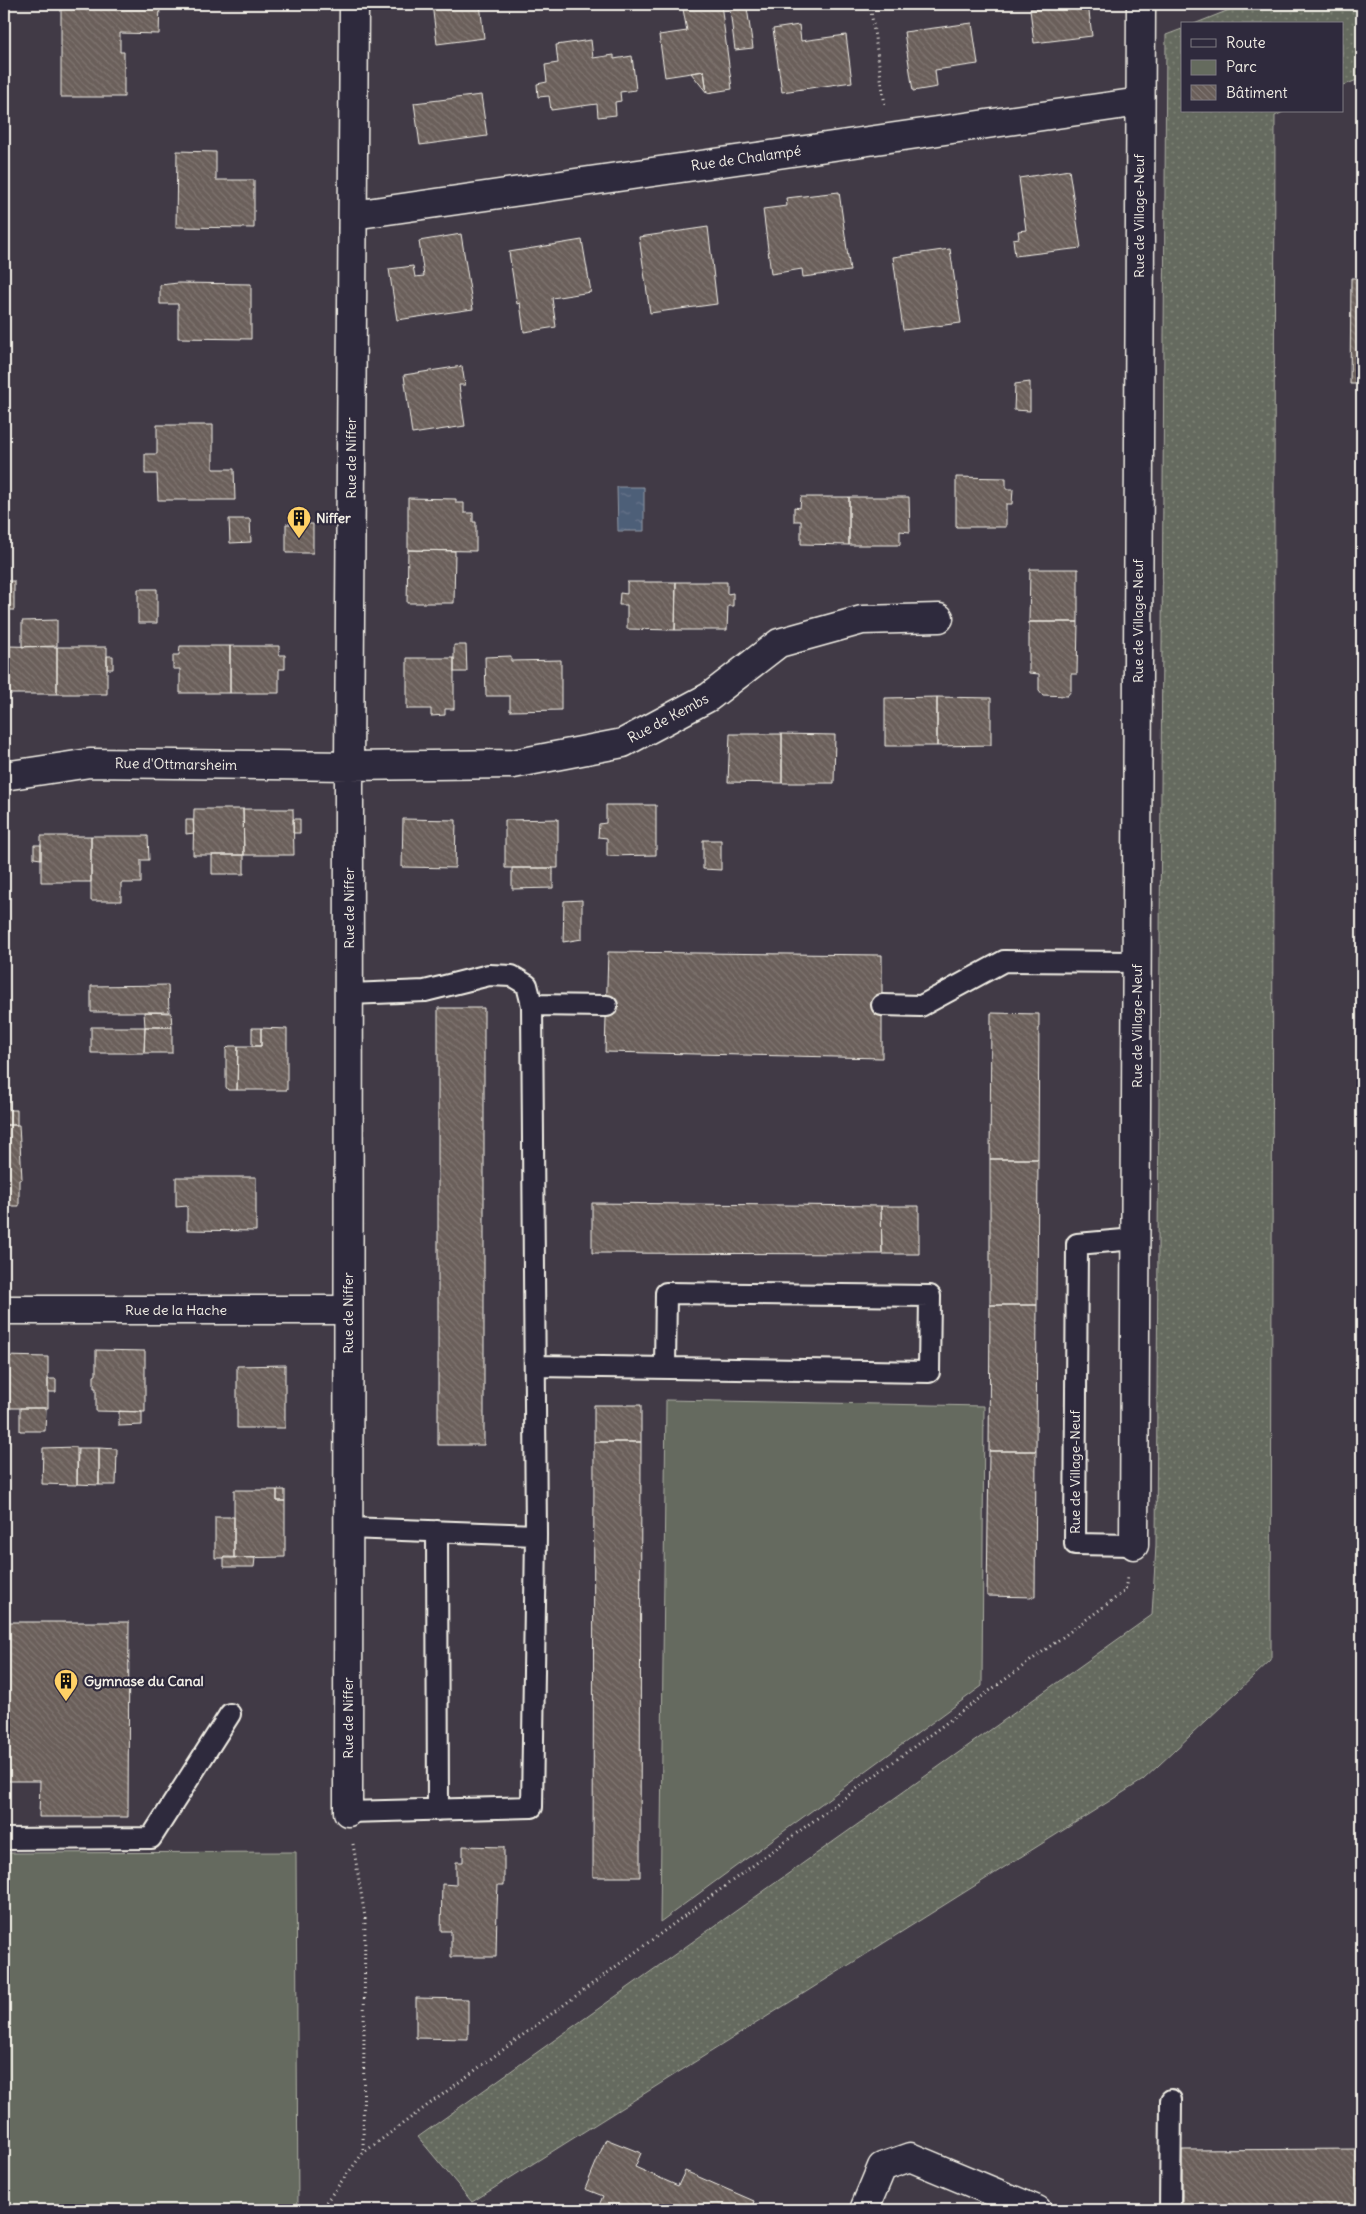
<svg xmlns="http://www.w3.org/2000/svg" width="1366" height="2214" viewBox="0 0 1366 2214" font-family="Delius,sans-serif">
<defs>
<pattern id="grass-dots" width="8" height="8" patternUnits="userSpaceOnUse" patternTransform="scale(1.25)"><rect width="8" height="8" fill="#656b5e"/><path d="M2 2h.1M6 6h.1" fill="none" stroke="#7c8175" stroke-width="1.8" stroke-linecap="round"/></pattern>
<pattern id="water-ripples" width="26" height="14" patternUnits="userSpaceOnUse" patternTransform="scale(1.25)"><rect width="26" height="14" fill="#4e5e78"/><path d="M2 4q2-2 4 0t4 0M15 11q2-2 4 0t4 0" fill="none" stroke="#68768b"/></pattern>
<pattern id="building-back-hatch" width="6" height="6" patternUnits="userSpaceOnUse" patternTransform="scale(1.25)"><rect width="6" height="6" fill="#6a5f5a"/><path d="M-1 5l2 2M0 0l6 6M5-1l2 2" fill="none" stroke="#807672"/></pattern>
</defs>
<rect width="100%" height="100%" fill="#413a46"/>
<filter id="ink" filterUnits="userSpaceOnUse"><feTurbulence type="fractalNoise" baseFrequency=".02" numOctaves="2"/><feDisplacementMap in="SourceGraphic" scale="10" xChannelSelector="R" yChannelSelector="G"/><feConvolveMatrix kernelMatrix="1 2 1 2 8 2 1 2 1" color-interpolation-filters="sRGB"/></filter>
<g filter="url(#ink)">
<!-- grass -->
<path fill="url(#grass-dots)" stroke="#acaea3" d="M 1244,4 L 1362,4 L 1362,78 L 1342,86 L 1342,24 L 1194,24 Z
M 1182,29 L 1182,111 L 1285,111 L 1275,116 L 1271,1660 L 1143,1780 L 472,2202 L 418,2137 L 1152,1615 L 1156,1545 L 1166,35 Z"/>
<!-- green -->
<path fill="#656b5e" stroke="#acaea3" d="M 666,1400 L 984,1406 L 982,1686 L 660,1922 Z
M 296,1852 L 298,2210 L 4,2210 L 4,1853 Z"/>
<!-- water -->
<path fill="url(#water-ripples)" stroke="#9099a5" d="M 617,487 L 644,487 L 644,531 L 618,531 Z"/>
<!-- building -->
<path fill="url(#building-back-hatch)" stroke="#f4f1e8" d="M 61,4 L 160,4 L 159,34 L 120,33 L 120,52 L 124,52 L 124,97 L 61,97 Z
M 432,4 L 480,4 L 484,38 L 437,44 Z
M 721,4 L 732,89 L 707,93 L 704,71 L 665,77 L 659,35 L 687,31 L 683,9 Z
M 1040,4 L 1088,4 L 1092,36 L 1034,43 L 1030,9 L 1041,9 Z
M 747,8 L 753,48 L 735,50 L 730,10 Z
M 972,23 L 978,64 L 935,70 L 937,87 L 913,91 L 904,32 Z
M 799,25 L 801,41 L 846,35 L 852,82 L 782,92 L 773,29 Z
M 591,40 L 593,58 L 614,55 L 614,59 L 632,56 L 636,90 L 620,92 L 621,101 L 615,102 L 616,115 L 598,117 L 597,104 L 551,110 L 549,96 L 538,97 L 537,84 L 547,82 L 545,65 L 558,63 L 556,45 Z
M 704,71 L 707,93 L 691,73 Z
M 481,95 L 487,136 L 420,145 L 414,103 Z
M 177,151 L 216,152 L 216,180 L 254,180 L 254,228 L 176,227 Z
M 1069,170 L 1081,248 L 1015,256 L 1013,239 L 1019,238 L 1018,231 L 1026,230 L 1019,178 Z
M 839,192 L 850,271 L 803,277 L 802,269 L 771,274 L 763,209 L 787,206 L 786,198 Z
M 708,227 L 717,304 L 650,313 L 639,237 Z
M 461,234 L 473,309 L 397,320 L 389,269 L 413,266 L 415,277 L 424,276 L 419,241 Z
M 582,240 L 591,292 L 552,298 L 556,327 L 524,332 L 520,303 L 517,304 L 509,252 Z
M 950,249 L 961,323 L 903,330 L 893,257 Z
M 1351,278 L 1362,278 L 1362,384 L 1350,384 Z
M 178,283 L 251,284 L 251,339 L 178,338 L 178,304 L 160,304 L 160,285 Z
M 462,366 L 465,385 L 459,385 L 465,426 L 412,434 L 404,375 Z
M 1030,382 L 1030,411 L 1014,410 L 1015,384 Z
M 157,425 L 213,425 L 213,469 L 234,469 L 235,500 L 158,500 L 157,474 L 145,474 L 145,454 L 157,454 Z
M 956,477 L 1006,478 L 1006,489 L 1013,489 L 1012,504 L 1006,504 L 1006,527 L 956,527 Z
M 801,497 L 849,497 L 849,545 L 801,544 L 801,521 L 794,521 L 794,507 L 800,508 Z
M 849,497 L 909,497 L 910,532 L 900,531 L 900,545 L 849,545 Z
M 408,498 L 456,499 L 456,503 L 464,503 L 464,513 L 473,513 L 473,522 L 476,522 L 476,551 L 408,550 Z
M 229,519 L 250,519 L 251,542 L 230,543 Z
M 286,524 L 313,524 L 313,553 L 286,553 Z
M 408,550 L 455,551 L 454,603 L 407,603 Z
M 1030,569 L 1078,569 L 1078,622 L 1029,622 Z
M 4,581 L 14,581 L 14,610 L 4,610 Z
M 627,582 L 676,582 L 675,630 L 627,629 L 627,605 L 619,605 L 620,593 L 627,594 Z
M 676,582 L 727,582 L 727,594 L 733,593 L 733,606 L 728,606 L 727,630 L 675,630 Z
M 138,589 L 157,589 L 157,623 L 138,623 Z
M 57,620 L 57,646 L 22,647 L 22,621 Z
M 1029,622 L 1078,622 L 1077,674 L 1071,674 L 1071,691 L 1067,696 L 1043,695 L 1039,690 L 1039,674 L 1029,673 Z
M 454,645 L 466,645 L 467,672 L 454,672 Z
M 7,646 L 57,647 L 57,694 L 7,694 Z
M 180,646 L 230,646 L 230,693 L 180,693 L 180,669 L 173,669 L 173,655 L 179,655 Z
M 230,646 L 279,646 L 279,655 L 285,655 L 285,669 L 279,669 L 279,693 L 230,693 Z
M 57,647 L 107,647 L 107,694 L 57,694 Z
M 107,656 L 113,656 L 113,669 L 107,669 Z
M 511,656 L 511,661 L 561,660 L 561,710 L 510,711 L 510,696 L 486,696 L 485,657 Z
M 407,658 L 454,658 L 454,709 L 445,709 L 445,715 L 431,716 L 431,709 L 407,709 Z
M 937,697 L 991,698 L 991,745 L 937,746 Z
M 937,697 L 937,746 L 885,746 L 885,698 Z
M 730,734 L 782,734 L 782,783 L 728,782 Z
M 782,734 L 835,735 L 834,783 L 782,783 Z
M 606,805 L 656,805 L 656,855 L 607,856 L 607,838 L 598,837 L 599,824 L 606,823 Z
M 194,809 L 243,809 L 244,855 L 193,855 Z
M 243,809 L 293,809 L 294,855 L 244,855 Z
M 293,819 L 300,819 L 300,833 L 293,833 Z
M 403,819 L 456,820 L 455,868 L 402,867 Z
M 558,819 L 558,868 L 505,868 L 505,820 Z
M 186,820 L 193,820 L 194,833 L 186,834 Z
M 41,836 L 91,836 L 91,882 L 41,882 Z
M 91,836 L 148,836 L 149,860 L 141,860 L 141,883 L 121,883 L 121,901 L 91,901 Z
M 703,840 L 721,840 L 721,870 L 703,869 Z
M 34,845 L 41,845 L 41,859 L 34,858 Z
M 212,855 L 244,855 L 244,874 L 212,874 Z
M 512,868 L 553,868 L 553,888 L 512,889 Z
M 582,900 L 582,939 L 563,942 L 564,901 Z
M 608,952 L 882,955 L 882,1058 L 605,1052 Z
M 168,985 L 169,1012 L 91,1012 L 91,986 Z
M 438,1008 L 484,1008 L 484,1445 L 438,1445 Z
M 144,1012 L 171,1013 L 172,1027 L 145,1027 Z
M 991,1013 L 1039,1014 L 1038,1159 L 990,1159 Z
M 91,1027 L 145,1027 L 144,1053 L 91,1053 Z
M 145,1027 L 172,1027 L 172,1053 L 144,1053 Z
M 252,1028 L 261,1028 L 261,1046 L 252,1046 Z
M 261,1028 L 287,1029 L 287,1090 L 237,1090 L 238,1046 L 261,1046 Z
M 229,1046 L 238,1046 L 237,1090 L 228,1090 L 226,1087 L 226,1049 Z
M 4,1089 L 9,1089 L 9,1110 L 17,1110 L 17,1125 L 4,1125 Z
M 4,1125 L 19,1125 L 22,1179 L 19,1180 L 19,1206 L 4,1206 Z
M 990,1159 L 1038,1159 L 1037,1305 L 990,1305 Z
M 176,1177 L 256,1177 L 256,1231 L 187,1230 L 187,1206 L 176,1207 Z
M 592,1203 L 881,1206 L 882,1254 L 592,1253 Z
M 881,1206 L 919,1206 L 919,1254 L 882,1254 Z
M 990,1305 L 1037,1305 L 1036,1451 L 989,1451 Z
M 96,1350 L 145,1351 L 145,1412 L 96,1411 L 96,1388 L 94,1388 L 94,1376 L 96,1375 Z
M 4,1356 L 48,1357 L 48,1408 L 4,1408 Z
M 285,1365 L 285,1428 L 237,1428 L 237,1366 Z
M 48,1379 L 56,1379 L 56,1392 L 48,1392 Z
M 594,1405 L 641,1405 L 641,1442 L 594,1442 Z
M 20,1408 L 46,1408 L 45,1431 L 20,1431 Z
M 119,1411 L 142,1412 L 142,1425 L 119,1426 Z
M 594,1442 L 641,1442 L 640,1877 L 593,1877 Z
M 77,1447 L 77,1485 L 42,1484 L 43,1448 Z
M 78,1448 L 99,1448 L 99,1485 L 77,1484 Z
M 99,1448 L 117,1449 L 116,1485 L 99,1485 Z
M 989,1451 L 1036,1451 L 1035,1597 L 987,1596 Z
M 234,1490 L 277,1490 L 277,1501 L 285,1501 L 285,1557 L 234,1558 Z
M 277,1490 L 285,1490 L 285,1501 L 277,1501 Z
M 215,1517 L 234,1517 L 234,1558 L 215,1558 Z
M 224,1557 L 255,1558 L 254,1567 L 224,1567 Z
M 4,1622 L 129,1622 L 128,1817 L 39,1817 L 40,1781 L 4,1781 Z
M 463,1846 L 504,1847 L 504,1885 L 498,1885 L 497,1907 L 496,1957 L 451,1957 L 451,1931 L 441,1931 L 442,1884 L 456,1885 L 456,1862 L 463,1862 Z
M 416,1998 L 468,1999 L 468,2039 L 416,2038 Z
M 606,2139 L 641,2153 L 635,2167 L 678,2186 L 685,2171 L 754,2201 L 751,2210 L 597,2210 L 603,2196 L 585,2189 Z
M 1362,2149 L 1362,2210 L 1182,2210 L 1182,2150 Z"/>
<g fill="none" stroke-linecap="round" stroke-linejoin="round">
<defs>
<path id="service" d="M 349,994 L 425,991 L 489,975 L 512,976 L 527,985 L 532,1005 L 536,1535
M 532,1005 L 607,1006
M 882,1005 L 921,1006 L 1004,961 L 1137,962
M 535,1366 L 929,1372 L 930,1296 L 666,1293 L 665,1367
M 437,1531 L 438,1810
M 1134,1545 L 1075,1544 L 1077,1244 L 1135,1239
M 348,1812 L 532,1807 L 536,1535 L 348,1528
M 4,1839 L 151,1838 L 230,1714
M 1170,2210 L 1171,2100"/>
<path id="minor" d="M 353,215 L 1140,102
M 4,776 L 90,763 L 349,766 L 513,764 L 623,743 L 709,697 L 779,643 L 862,620 L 939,618
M 4,1310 L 348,1310
M 1134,1545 L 1141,4
M 348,1812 L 349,766 L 354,4
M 864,2210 L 882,2167 L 910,2157 L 1037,2210"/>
</defs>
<!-- service casing -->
<use href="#service" stroke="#f4f1e8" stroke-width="24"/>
<!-- minor casing -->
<use href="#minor" stroke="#f4f1e8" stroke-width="31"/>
<!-- path -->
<path stroke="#f4f1e8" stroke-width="3" stroke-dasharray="1 4" stroke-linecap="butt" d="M 870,4 L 885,105
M 353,1844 L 365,1917 L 363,2152
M 320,2210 L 363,2153 L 1125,1591 L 1127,1578"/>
<!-- service -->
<use href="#service" stroke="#2f2a3d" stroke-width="20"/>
<!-- minor -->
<use href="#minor" stroke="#2f2a3d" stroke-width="28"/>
</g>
</g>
<!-- icons -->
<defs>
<symbol id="building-pin" viewBox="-11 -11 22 30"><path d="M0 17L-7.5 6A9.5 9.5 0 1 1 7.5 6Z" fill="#ffd166" stroke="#2f2a3d"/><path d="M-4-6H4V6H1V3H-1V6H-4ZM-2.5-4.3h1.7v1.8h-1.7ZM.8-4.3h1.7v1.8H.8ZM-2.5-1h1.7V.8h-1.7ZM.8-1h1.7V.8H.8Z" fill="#111"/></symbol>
</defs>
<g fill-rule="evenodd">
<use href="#building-pin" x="285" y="504" width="28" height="38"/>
<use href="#building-pin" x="52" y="1667" width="28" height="38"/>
</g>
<g text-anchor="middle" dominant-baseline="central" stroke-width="4.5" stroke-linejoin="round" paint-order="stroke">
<!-- street labels -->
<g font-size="14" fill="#f4f1e8" stroke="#2f2a3d">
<text transform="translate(746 158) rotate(-8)">Rue de Chalampé</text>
<text transform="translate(1139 216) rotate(-90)">Rue de Village-Neuf</text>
<text transform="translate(351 458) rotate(-90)">Rue de Niffer</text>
<text transform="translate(1138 621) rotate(-90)">Rue de Village-Neuf</text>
<text transform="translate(668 718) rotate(-28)">Rue de Kembs</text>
<text transform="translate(176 764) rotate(1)">Rue d'Ottmarsheim</text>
<text transform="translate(349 908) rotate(-90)">Rue de Niffer</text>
<text transform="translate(1137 1026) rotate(-90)">Rue de Village-Neuf</text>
<text x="176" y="1310">Rue de la Hache</text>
<text transform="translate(348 1313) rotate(-90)">Rue de Niffer</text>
<text transform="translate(1075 1472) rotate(-90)">Rue de Village-Neuf</text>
<text transform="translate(348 1718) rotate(-90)">Rue de Niffer</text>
</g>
<!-- poi labels -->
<g font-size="14" font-weight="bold" fill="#f4f1e8" stroke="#2f2a3d" text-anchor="start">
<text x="316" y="518">Niffer</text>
<text x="84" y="1681">Gymnase du Canal</text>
</g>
</g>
<!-- margin -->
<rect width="1366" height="2214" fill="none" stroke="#2f2a3d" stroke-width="20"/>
<rect x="10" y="10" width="1346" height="2194" fill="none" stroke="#f4f1e8" stroke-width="2" filter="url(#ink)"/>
<!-- legend -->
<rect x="1181" y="22" width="162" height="90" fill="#2f2a3d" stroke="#7e7a81"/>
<rect x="1191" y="39" width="25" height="8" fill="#2f2a3d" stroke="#7e7a81"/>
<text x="1226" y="48" font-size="15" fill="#f4f1e8">Route</text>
<rect x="1191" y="60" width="25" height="15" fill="#656b5e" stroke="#7e7a81"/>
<text x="1226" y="72" font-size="15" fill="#f4f1e8">Parc</text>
<rect x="1191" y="85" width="25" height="15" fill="url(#building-back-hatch)" stroke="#7e7a81"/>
<text x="1226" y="98" font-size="15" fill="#f4f1e8">Bâtiment</text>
</svg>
